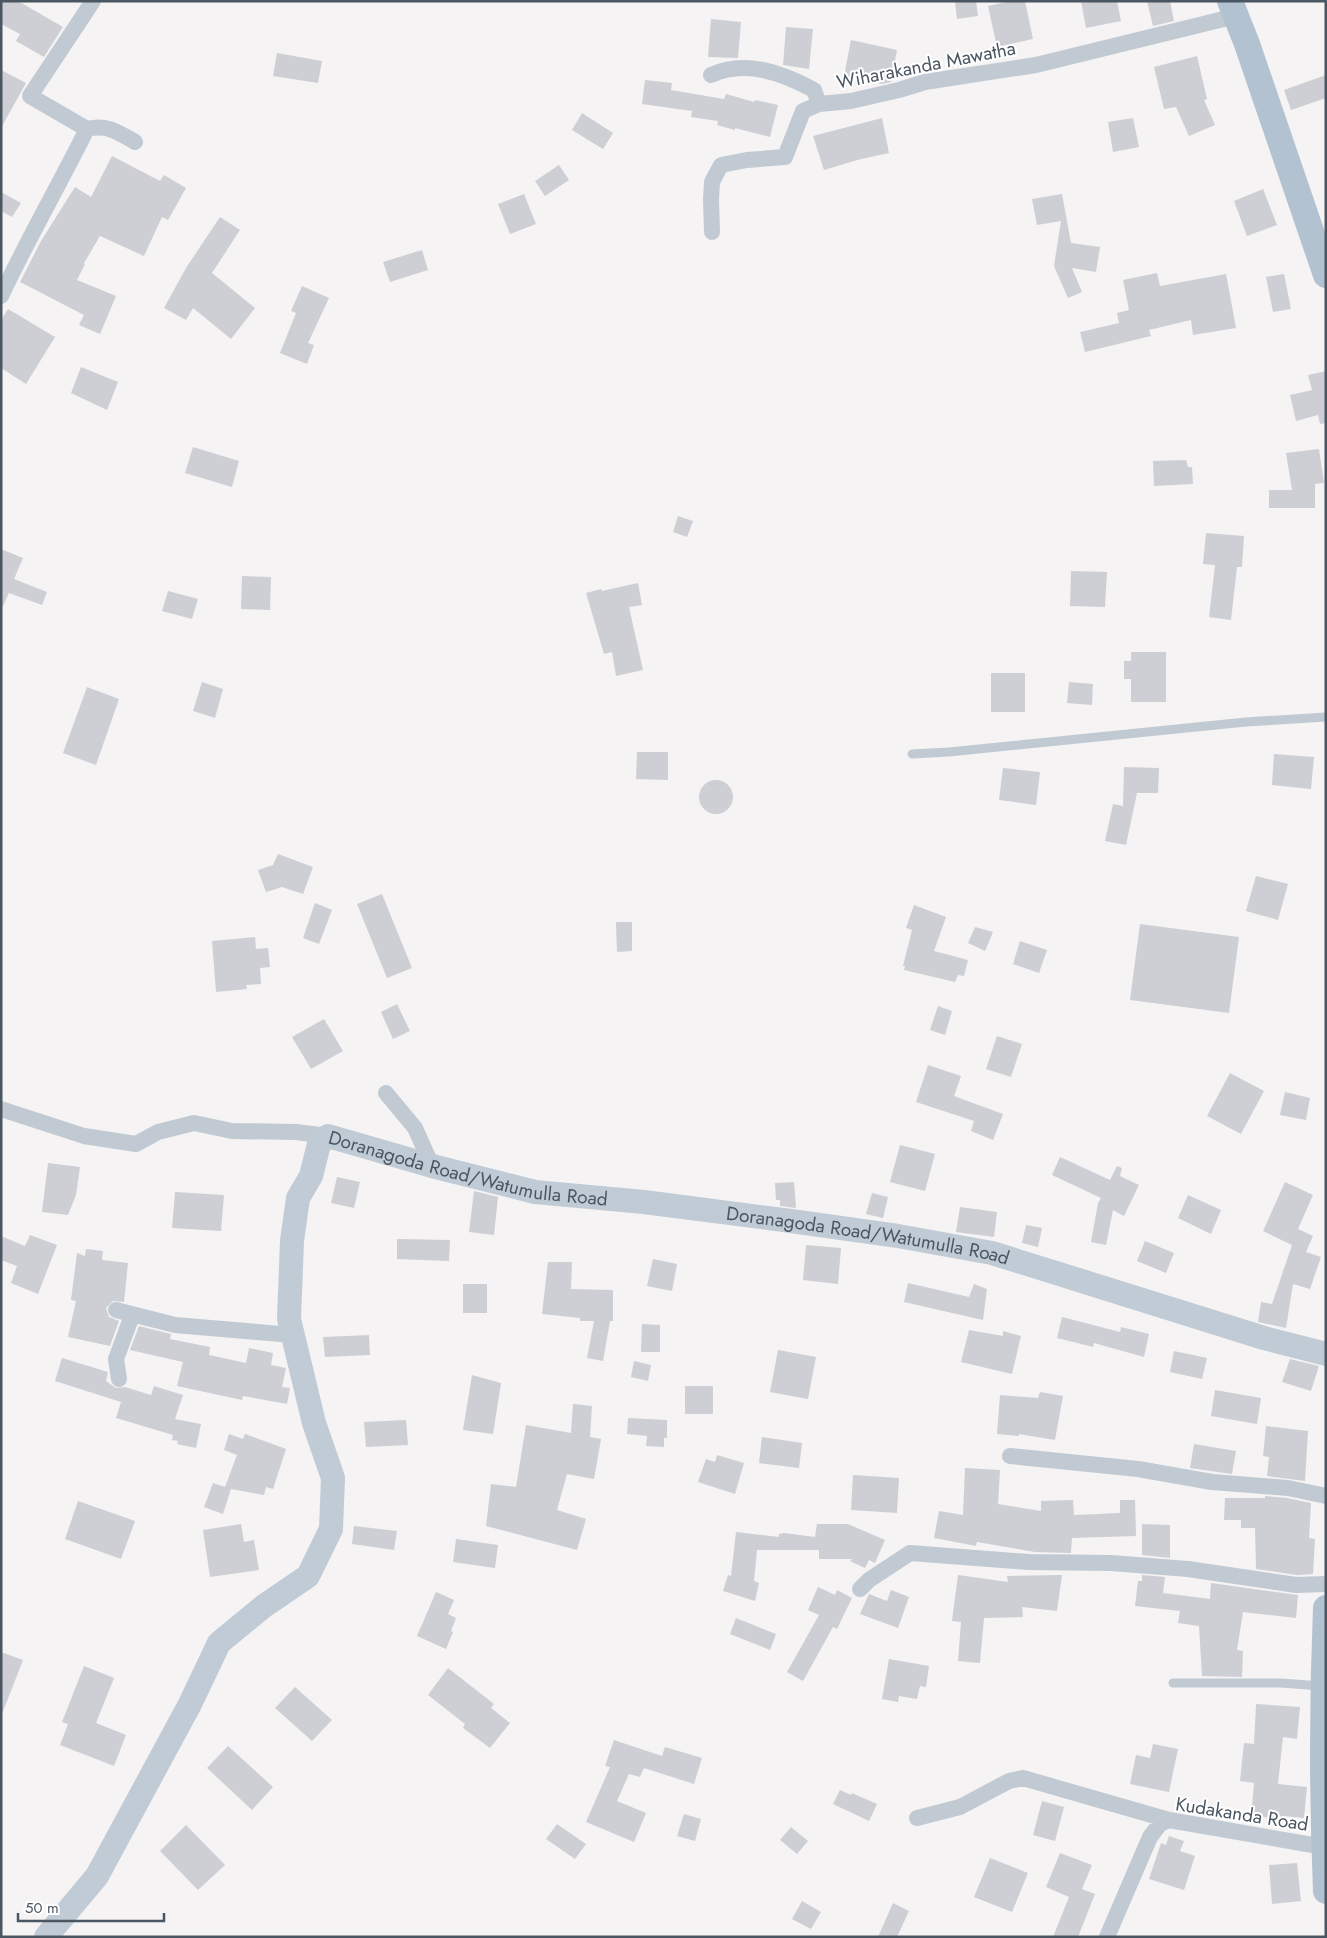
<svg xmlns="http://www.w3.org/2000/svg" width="1327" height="1938" viewBox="0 0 1327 1938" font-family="Jost,sans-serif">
<rect width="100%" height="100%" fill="#f5f3f3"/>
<!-- building -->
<path fill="#cdcfd5" d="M 1,1 L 18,1 L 63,27 L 44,57 L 16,41 L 20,34 L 1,24 Z
M 955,1 L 976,1 L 978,16 L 957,19 Z
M 1011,1 L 1025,1 L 1033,39 L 997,47 L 988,6 Z
M 1081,1 L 1117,1 L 1121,21 L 1086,28 Z
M 1147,1 L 1170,1 L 1174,21 L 1153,26 Z
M 711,19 L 741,22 L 738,58 L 708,57 Z
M 786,27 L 813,29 L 809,69 L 783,65 Z
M 851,40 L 897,50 L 891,82 L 882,84 L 844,76 Z
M 277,53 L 322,61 L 318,83 L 273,76 Z
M 1197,56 L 1207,99 L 1204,100 L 1215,125 L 1189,136 L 1176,107 L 1164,109 L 1154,67 Z
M 1,70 L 26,83 L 1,128 Z
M 1326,75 L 1326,98 L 1291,110 L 1284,90 Z
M 645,80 L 672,83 L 671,90 L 724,99 L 726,94 L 754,102 L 755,100 L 778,105 L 770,137 L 735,128 L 735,130 L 717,125 L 718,121 L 691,117 L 692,111 L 642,104 Z
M 582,113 L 613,133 L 603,149 L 572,130 Z
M 882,118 L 889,153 L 861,159 L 824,170 L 813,136 Z
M 1133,118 L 1139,147 L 1113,152 L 1108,122 Z
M 112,156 L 160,181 L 164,175 L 186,188 L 168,220 L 162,217 L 144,256 L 100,236 L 84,263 L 85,264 L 77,280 L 116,296 L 100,334 L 79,325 L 84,315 L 20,282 L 41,241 L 75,187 L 91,197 Z
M 559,165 L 569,180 L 545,196 L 535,181 Z
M 1263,189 L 1277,225 L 1247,236 L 1234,201 Z
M 1,192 L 21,203 L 12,217 L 1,211 Z
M 524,194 L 536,224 L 510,234 L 498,204 Z
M 1062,194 L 1071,243 L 1100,247 L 1096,272 L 1072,268 L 1082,292 L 1068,298 L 1054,266 L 1061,221 L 1037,225 L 1032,199 Z
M 220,217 L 240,230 L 212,273 L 255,308 L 231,339 L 193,308 L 186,320 L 164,308 L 186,268 Z
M 422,250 L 428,270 L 390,282 L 383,262 Z
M 1157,273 L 1160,286 L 1226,274 L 1236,328 L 1193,335 L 1191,320 L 1149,330 L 1151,336 L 1085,352 L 1080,332 L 1119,323 L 1117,313 L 1129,310 L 1123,280 Z
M 1284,274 L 1291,309 L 1273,312 L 1266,277 Z
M 302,286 L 329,298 L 308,343 L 314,345 L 307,364 L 280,353 L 296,313 L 291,311 Z
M 8,309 L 55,337 L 26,384 L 1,368 L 1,320 Z
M 81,367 L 118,382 L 107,410 L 71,393 Z
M 1326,371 L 1326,423 L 1320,424 L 1318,415 L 1296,421 L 1290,395 L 1312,390 L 1308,375 Z
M 193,447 L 239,461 L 232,487 L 185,473 Z
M 1319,449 L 1324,483 L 1315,484 L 1315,508 L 1269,508 L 1269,490 L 1292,490 L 1286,453 Z
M 1186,460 L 1188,467 L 1192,467 L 1193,484 L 1154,486 L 1153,461 Z
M 678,516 L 693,521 L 687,537 L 673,532 Z
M 1206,533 L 1244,536 L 1242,567 L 1237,567 L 1231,620 L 1209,617 L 1215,565 L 1203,564 Z
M 1,549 L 23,558 L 14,579 L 47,592 L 42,605 L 9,593 L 1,610 Z
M 1071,571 L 1107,572 L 1105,607 L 1070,606 Z
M 242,576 L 271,577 L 270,610 L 241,609 Z
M 638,583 L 642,605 L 629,607 L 643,670 L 616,676 L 612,652 L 604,654 L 586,593 L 601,589 L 602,591 Z
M 168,591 L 198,599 L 192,619 L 162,611 Z
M 1131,652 L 1166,652 L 1166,702 L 1131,702 L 1131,679 L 1124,679 L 1124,661 L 1131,661 Z
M 991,673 L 1025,673 L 1025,712 L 991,712 Z
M 202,682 L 223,689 L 215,718 L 193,711 Z
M 1069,682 L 1093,684 L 1092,705 L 1067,703 Z
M 87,687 L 119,699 L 96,765 L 63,753 Z
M 637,752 L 668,752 L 668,780 L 636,779 Z
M 1274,754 L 1314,757 L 1311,789 L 1272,785 Z
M 1124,767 L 1159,768 L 1158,793 L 1137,793 L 1126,845 L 1105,841 L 1113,804 L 1123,806 Z
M 1003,768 L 1040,772 L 1036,805 L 999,800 Z
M699 797a17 17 0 1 1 34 0a17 17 0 1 1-34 0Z
M 278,854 L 313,867 L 303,894 L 282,887 L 266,892 L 258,870 L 273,865 Z
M 1256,876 L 1288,884 L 1278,920 L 1246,911 Z
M 382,894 L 412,968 L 387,978 L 357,904 Z
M 315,903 L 332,910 L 319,944 L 303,938 Z
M 914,905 L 946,917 L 934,951 L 968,960 L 964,976 L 958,975 L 955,982 L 904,970 L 905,966 L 903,966 L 912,930 L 906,928 Z
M 616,922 L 632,922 L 632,951 L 617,952 Z
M 1140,924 L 1239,937 L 1229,1013 L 1130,1000 Z
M 975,927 L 993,932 L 985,951 L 968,943 Z
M 255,937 L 256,949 L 268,948 L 270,967 L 260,968 L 261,984 L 246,985 L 247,989 L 216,992 L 212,941 Z
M 1020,941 L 1047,950 L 1039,973 L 1013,964 Z
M 397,1004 L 410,1031 L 393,1039 L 381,1012 Z
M 938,1006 L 952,1011 L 945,1035 L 930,1030 Z
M 324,1019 L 343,1051 L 311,1069 L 292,1037 Z
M 997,1036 L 1022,1044 L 1011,1077 L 986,1069 Z
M 928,1065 L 961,1076 L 954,1096 L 1003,1114 L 993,1140 L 971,1131 L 974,1121 L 916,1102 Z
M 1230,1073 L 1264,1091 L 1241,1134 L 1207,1116 Z
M 1285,1092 L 1310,1098 L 1306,1120 L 1280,1115 Z
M 900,1145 L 935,1154 L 925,1191 L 890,1182 Z
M 1060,1157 L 1110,1180 L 1117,1166 L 1122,1168 L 1120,1176 L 1139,1185 L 1124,1216 L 1113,1210 L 1106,1245 L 1091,1242 L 1098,1203 L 1101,1198 L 1052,1175 Z
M 48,1163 L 80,1167 L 76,1195 L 68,1215 L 42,1212 Z
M 337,1177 L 360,1182 L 354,1208 L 331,1203 Z
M 794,1182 L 796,1208 L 780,1206 L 780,1200 L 776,1200 L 775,1183 Z
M 1285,1182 L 1313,1195 L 1298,1229 L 1313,1236 L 1306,1252 L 1321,1257 L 1310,1289 L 1293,1284 L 1286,1328 L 1258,1322 L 1261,1302 L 1272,1304 L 1292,1245 L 1263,1231 Z
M 474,1191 L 498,1197 L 494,1235 L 469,1232 Z
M 175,1192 L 224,1195 L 221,1231 L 172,1228 Z
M 872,1193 L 888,1197 L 883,1218 L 866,1214 Z
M 1188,1195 L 1221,1210 L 1211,1234 L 1178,1218 Z
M 960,1207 L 997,1212 L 994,1237 L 956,1232 Z
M 1026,1225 L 1042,1228 L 1038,1247 L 1022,1243 Z
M 30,1235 L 57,1245 L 38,1294 L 11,1283 L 17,1266 L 1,1260 L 1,1236 L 25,1246 Z
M 397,1239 L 450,1240 L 449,1261 L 397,1259 Z
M 1145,1241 L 1174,1253 L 1166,1273 L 1137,1261 Z
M 806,1245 L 841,1248 L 838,1284 L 803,1280 Z
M 86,1249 L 103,1251 L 102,1260 L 128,1263 L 124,1302 L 113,1301 L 106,1308 L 109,1317 L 119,1321 L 110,1346 L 68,1337 L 76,1301 L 71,1300 L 77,1253 L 85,1256 Z
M 653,1259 L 677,1264 L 672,1291 L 647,1286 Z
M 548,1262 L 572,1262 L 571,1289 L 613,1290 L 613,1321 L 610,1321 L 603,1361 L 587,1358 L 594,1321 L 580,1321 L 580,1318 L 542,1314 Z
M 908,1283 L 969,1297 L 974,1284 L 987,1289 L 983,1320 L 904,1302 Z
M 463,1284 L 487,1284 L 487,1313 L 463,1313 Z
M 1062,1317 L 1120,1332 L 1121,1327 L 1149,1334 L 1144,1357 L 1094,1343 L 1093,1347 L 1057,1338 Z
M 642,1324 L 660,1325 L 660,1352 L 641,1352 Z
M 139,1326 L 171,1334 L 170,1339 L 210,1347 L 209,1355 L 246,1363 L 249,1348 L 273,1353 L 271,1365 L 286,1368 L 282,1387 L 290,1388 L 287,1404 L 243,1396 L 242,1400 L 177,1386 L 183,1362 L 130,1350 Z
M 969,1330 L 1003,1336 L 1003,1331 L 1021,1336 L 1012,1374 L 961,1362 Z
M 369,1335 L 370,1355 L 325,1357 L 323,1337 Z
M 778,1350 L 816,1357 L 808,1399 L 770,1392 Z
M 1174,1351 L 1207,1358 L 1202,1379 L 1170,1372 Z
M 62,1358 L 108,1372 L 106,1381 L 116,1388 L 125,1387 L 151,1395 L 154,1386 L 183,1395 L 175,1419 L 201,1424 L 196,1448 L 177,1444 L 178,1441 L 172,1440 L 173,1435 L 116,1418 L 121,1402 L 55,1381 Z
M 1290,1359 L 1319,1366 L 1311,1391 L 1282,1382 Z
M 634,1361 L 651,1365 L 648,1381 L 631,1377 Z
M 472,1375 L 501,1383 L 493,1434 L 463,1430 Z
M 685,1386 L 713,1386 L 713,1414 L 685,1414 Z
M 1215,1390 L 1261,1398 L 1257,1424 L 1211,1416 Z
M 1040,1392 L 1063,1396 L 1055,1440 L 1019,1434 L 1019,1436 L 997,1434 L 1000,1395 L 1038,1398 Z
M 573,1404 L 592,1406 L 590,1437 L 601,1439 L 594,1479 L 567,1474 L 557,1510 L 586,1519 L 577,1550 L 486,1526 L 491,1484 L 516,1487 L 526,1425 L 571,1433 Z
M 628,1418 L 667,1420 L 667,1438 L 664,1438 L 664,1447 L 646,1446 L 647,1436 L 627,1434 Z
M 406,1420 L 408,1445 L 366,1447 L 364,1422 Z
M 1266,1426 L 1308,1431 L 1305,1481 L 1267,1476 L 1269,1457 L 1263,1456 Z
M 229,1434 L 243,1439 L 245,1434 L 286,1449 L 273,1489 L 266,1487 L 264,1495 L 231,1489 L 223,1514 L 204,1507 L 213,1483 L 225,1487 L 237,1455 L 224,1450 Z
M 762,1437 L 802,1443 L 799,1468 L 759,1463 Z
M 1194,1444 L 1236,1451 L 1232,1474 L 1190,1468 Z
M 717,1455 L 744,1463 L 735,1494 L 698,1482 L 706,1459 L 715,1462 Z
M 965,1468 L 1000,1470 L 998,1504 L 1041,1511 L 1041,1501 L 1073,1500 L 1074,1515 L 1120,1513 L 1120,1500 L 1135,1500 L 1136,1536 L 1072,1538 L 1071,1553 L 1035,1552 L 977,1542 L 976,1546 L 934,1538 L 939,1511 L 963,1515 Z
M 853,1475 L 899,1478 L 897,1513 L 851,1510 Z
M 1265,1496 L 1287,1498 L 1311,1503 L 1309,1538 L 1315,1539 L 1313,1574 L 1297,1575 L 1256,1569 L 1255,1528 L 1241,1528 L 1241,1520 L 1224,1520 L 1225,1498 L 1265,1498 Z
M 78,1501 L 135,1521 L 121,1559 L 65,1539 Z
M 241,1524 L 244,1542 L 254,1540 L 259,1570 L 210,1577 L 203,1530 Z
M 817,1524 L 848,1524 L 885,1540 L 875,1563 L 869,1560 L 865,1568 L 850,1561 L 852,1559 L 819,1559 L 819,1550 L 757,1550 L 754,1581 L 759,1583 L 755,1601 L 723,1591 L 728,1575 L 731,1576 L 736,1532 L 779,1537 L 779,1534 L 784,1533 L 815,1537 Z
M 1142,1524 L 1170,1525 L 1170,1558 L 1142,1555 Z
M 354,1526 L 397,1531 L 394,1550 L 352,1544 Z
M 456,1539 L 498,1545 L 495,1568 L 453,1562 Z
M 958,1575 L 1008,1582 L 1007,1576 L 1062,1575 L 1057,1611 L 1022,1607 L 1023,1617 L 984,1618 L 980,1663 L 958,1661 L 961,1622 L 952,1621 Z
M 1142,1575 L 1165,1577 L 1163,1593 L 1210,1599 L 1211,1583 L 1298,1595 L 1296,1618 L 1243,1612 L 1237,1650 L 1243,1651 L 1242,1677 L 1202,1676 L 1199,1626 L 1178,1623 L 1180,1611 L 1135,1606 L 1138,1581 L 1142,1581 Z
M 818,1587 L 835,1595 L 837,1590 L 852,1598 L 837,1629 L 833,1627 L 803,1681 L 787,1672 L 819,1615 L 808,1610 Z
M 891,1590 L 909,1597 L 898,1628 L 860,1614 L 869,1594 L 887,1601 Z
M 436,1592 L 454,1600 L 448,1614 L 456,1618 L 451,1631 L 453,1632 L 446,1649 L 417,1636 Z
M 736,1618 L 776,1634 L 770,1650 L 730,1634 Z
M 1,1652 L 23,1660 L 2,1714 L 1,1714 Z
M 889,1659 L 929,1666 L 926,1687 L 920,1686 L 917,1699 L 899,1696 L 898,1702 L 882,1699 Z
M 84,1666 L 114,1678 L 96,1723 L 126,1735 L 114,1766 L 60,1745 L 68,1724 L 62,1722 Z
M 448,1668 L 494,1704 L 491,1708 L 510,1723 L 490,1748 L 463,1728 L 465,1724 L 428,1695 Z
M 295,1687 L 332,1720 L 312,1741 L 275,1708 Z
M 1256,1704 L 1300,1707 L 1297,1739 L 1283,1737 L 1278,1784 L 1307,1787 L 1304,1818 L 1283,1816 L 1283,1819 L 1253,1816 L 1254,1806 L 1252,1806 L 1254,1783 L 1240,1781 L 1244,1743 L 1254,1744 Z
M 614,1740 L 662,1756 L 665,1747 L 702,1758 L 694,1784 L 644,1768 L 640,1777 L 629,1774 L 617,1801 L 646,1813 L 634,1842 L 586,1822 L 610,1767 L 605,1766 Z
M 1153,1744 L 1178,1749 L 1169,1792 L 1130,1784 L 1136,1755 L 1150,1758 Z
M 228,1746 L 273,1787 L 252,1810 L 207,1768 Z
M 840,1790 L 851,1795 L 852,1793 L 877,1804 L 869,1821 L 833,1804 Z
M 1042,1801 L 1064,1807 L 1055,1841 L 1033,1835 Z
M 684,1814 L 701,1819 L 695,1841 L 677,1836 Z
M 557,1824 L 586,1844 L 575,1859 L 546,1839 Z
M 186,1825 L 225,1865 L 198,1890 L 160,1851 Z
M 791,1827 L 808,1841 L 797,1854 L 780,1840 Z
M 1169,1836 L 1184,1841 L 1180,1851 L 1195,1856 L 1184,1890 L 1149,1879 L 1161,1843 L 1166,1845 Z
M 1060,1853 L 1092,1865 L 1082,1889 L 1095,1894 L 1078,1937 L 1053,1937 L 1069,1897 L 1046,1887 Z
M 990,1858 L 1028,1873 L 1012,1912 L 974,1897 Z
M 1297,1863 L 1301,1901 L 1272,1904 L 1269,1865 Z
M 802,1901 L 821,1912 L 811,1929 L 792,1919 Z
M 893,1903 L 909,1911 L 897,1937 L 878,1937 Z"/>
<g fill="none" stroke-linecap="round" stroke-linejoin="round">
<!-- lane -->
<path stroke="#c1cad2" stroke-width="9" d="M 912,754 L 949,752 L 1246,722 L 1326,717
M 1173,1683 L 1281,1683 L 1321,1686"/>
<!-- street -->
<path stroke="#c1cad2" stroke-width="16" d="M 711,75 C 746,59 782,73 814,90 L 819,104
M 87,129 C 107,124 118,132 135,142
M 712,232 L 711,200 L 712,182 L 721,165 L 747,160 L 785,157 L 803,111 L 819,104 L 851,101 L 899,90 L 925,82 L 1036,65 L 1236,16
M 1,296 C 28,239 59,185 87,129 L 30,96 L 93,1
M 386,1093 L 415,1128 L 432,1166
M 1,1109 L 84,1136 L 136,1144 L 158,1132 L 194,1123 L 232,1131 L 296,1132 L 328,1136
M 116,1310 L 175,1325 L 293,1335
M 119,1379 L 116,1359 L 130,1321 L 134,1315
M 1010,1456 L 1138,1469 L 1212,1482 L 1288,1488 L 1326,1496
M 860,1589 L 869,1580 L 910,1553 L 1029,1562 L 1111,1563 L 1188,1569 L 1296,1585 L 1326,1584
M 917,1818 L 960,1807 L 1009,1781 L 1023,1778 L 1169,1820
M 1107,1937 L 1150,1837 L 1160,1824 L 1169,1820 L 1324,1847"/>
<!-- secondary -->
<path stroke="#c1cbd6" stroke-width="24" id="s1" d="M 46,1937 L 97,1876 L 190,1704 L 219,1643 L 264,1606 L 308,1576 L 331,1529 L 333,1478 L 314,1423 L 289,1319 L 292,1241 L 298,1198 L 311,1176 L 319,1144 L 328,1136 L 432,1166 L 535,1192 L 644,1202 L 791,1221 L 898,1236 L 992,1253 L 1264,1338 L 1326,1354"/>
<!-- primary -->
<path stroke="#b3c2d1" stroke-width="26" d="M 1230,1 L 1247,44 L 1326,275
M 1326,1608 C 1322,1702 1322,1796 1326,1891"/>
</g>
<g text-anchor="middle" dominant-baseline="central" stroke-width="4" stroke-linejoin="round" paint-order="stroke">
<!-- street labels -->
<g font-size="19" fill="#4a5661" stroke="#fff">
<text transform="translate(926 65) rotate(-11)">Wiharakanda Mawatha</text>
<text stroke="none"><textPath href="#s1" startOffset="1059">Doranagoda Road/Watumulla Road</textPath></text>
<text stroke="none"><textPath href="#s1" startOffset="1465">Doranagoda Road/Watumulla Road</textPath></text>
<text transform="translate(1242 1814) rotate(9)">Kudakanda Road</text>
</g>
</g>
<!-- border -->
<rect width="1327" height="1938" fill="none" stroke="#4a5661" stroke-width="5"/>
<!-- scale -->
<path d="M18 1913v8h146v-8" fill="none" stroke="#4a5661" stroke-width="2.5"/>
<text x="25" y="1913" font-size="15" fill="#4a5661" stroke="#ffffff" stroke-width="4" paint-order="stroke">50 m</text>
</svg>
